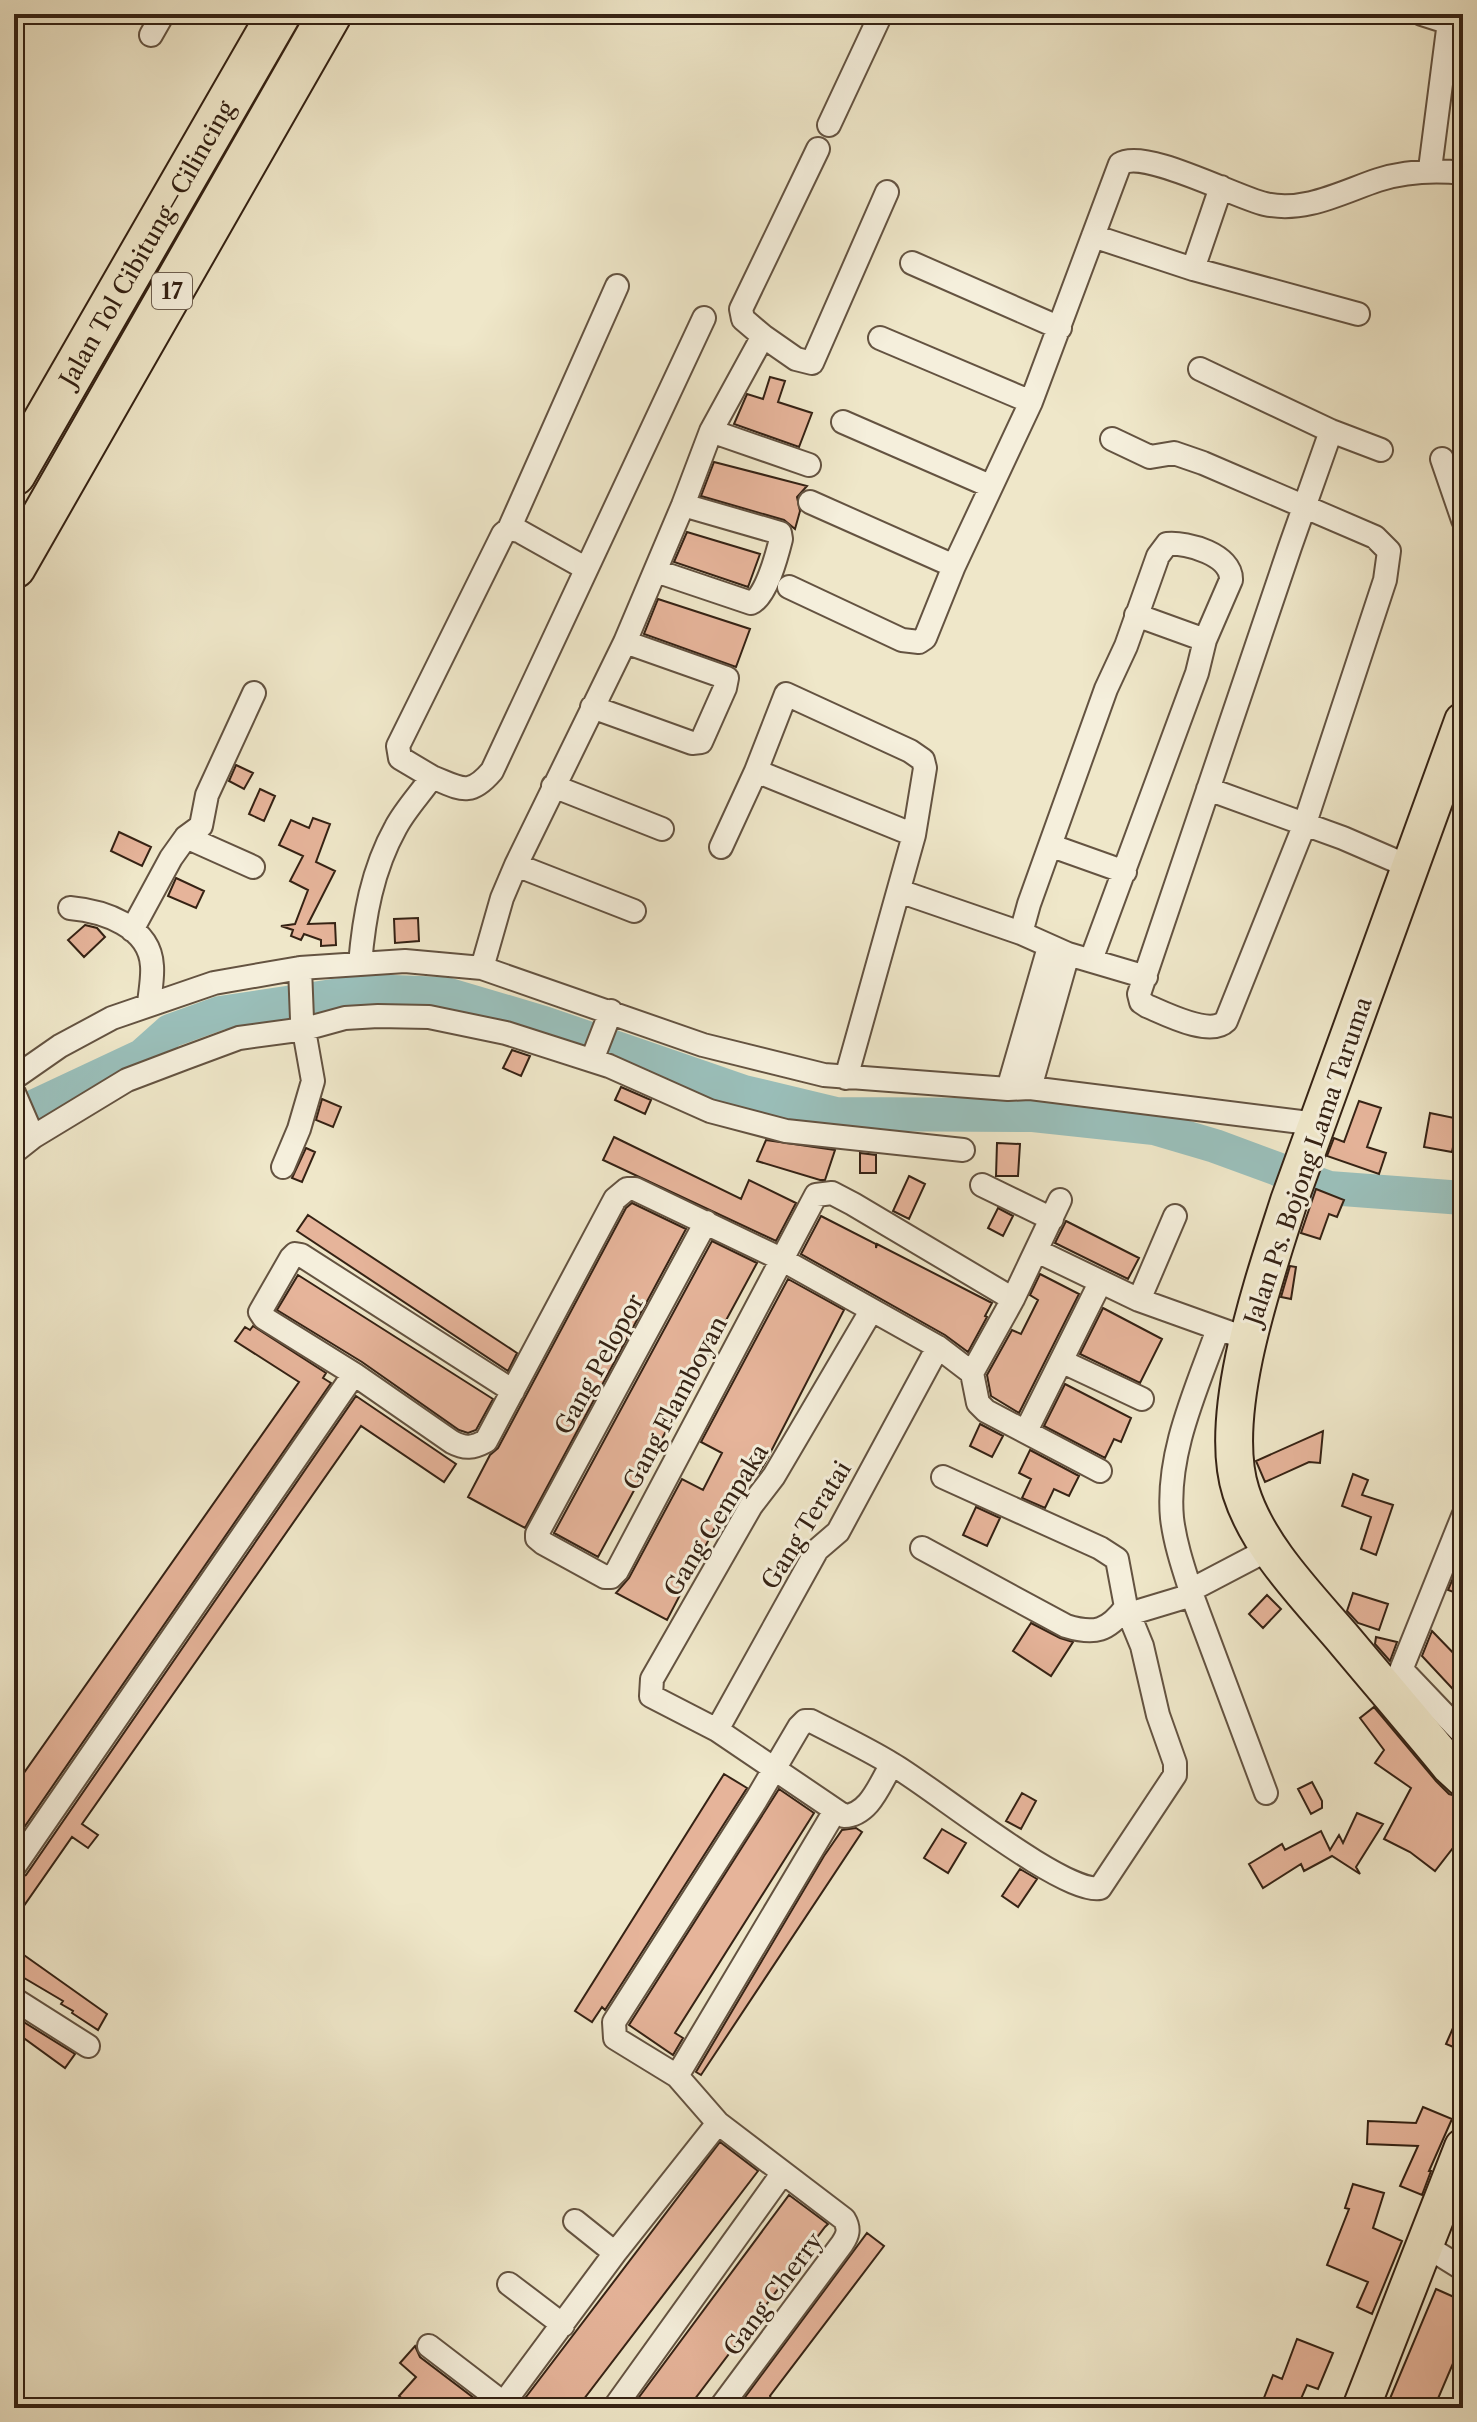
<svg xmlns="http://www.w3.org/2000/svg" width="1477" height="2422" viewBox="0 0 1477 2422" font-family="'Libre Caslon Text',serif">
<rect width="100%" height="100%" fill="#efe7c9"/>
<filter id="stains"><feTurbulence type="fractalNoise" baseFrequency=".0025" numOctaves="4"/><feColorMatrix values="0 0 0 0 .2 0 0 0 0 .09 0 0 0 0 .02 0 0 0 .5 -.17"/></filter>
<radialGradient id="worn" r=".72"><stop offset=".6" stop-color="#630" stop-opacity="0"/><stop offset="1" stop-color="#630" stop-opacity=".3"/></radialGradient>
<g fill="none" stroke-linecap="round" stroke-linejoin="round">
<!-- river -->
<path stroke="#9abfba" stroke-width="34" d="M 14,1116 L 142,1056 L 170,1031 L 220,1013 L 366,991 L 446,994 L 544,1023 L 744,1092 L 836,1114 L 1033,1115 L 1154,1128 L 1215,1146 L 1329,1188 L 1463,1198"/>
</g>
<!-- building -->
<path fill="#e6b49a" stroke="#352214" stroke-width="2" d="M 770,377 L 785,381 L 778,402 L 812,413 L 799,447 L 734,424 L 747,394 L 763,399 Z
M 714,462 L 807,486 L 797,497 L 800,511 L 795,529 L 784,520 L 701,496 Z
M 687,532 L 760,554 L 748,587 L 674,562 Z
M 658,599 L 750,629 L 736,667 L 644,634 Z
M 236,765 L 253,773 L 244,789 L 229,781 Z
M 260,789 L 275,796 L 264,821 L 249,814 Z
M 313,818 L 330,824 L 316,862 L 335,871 L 308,924 L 335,923 L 336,945 L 321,946 L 321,940 L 304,934 L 301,940 L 291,936 L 293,930 L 281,926 L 295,924 L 308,890 L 290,881 L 303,856 L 279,845 L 291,820 L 309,828 Z
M 119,832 L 151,847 L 142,866 L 111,851 Z
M 176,878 L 204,891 L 196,908 L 168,896 Z
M 418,918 L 419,941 L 395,943 L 394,919 Z
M 85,925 L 97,928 L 105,937 L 84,957 L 68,940 Z
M 512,1050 L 530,1056 L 521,1076 L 503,1068 Z
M 621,1087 L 651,1100 L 645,1114 L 615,1100 Z
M 322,1099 L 341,1107 L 333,1127 L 316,1120 Z
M 1359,1101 L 1381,1108 L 1367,1147 L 1386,1153 L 1379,1174 L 1327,1156 L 1334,1138 L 1344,1142 Z
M 1430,1113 L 1459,1119 L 1452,1152 L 1424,1147 Z
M 614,1137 L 741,1199 L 749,1180 L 796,1203 L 776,1241 L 603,1160 Z
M 766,1140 L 835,1150 L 825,1180 L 820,1180 L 757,1161 Z
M 997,1143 L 1020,1144 L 1018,1176 L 996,1176 Z
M 306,1148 L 315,1152 L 302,1182 L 292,1178 Z
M 860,1153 L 876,1155 L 876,1173 L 860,1173 Z
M 909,1176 L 925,1184 L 909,1219 L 893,1211 Z
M 1316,1189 L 1344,1200 L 1337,1217 L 1329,1214 L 1320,1239 L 1301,1233 Z
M 632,1203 L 686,1229 L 525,1528 L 468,1497 L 490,1455 L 498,1448 L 626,1208 Z
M 998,1208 L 1013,1216 L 1003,1236 L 988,1228 Z
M 308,1215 L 517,1353 L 508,1371 L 297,1231 Z
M 821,1216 L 876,1244 L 876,1248 L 877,1244 L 992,1303 L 985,1316 L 987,1317 L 968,1352 L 945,1335 L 801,1254 Z
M 1066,1221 L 1139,1258 L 1128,1279 L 1055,1243 Z
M 712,1241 L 757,1263 L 598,1557 L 554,1533 Z
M 1290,1266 L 1296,1267 L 1291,1299 L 1281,1297 Z
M 1040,1274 L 1079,1294 L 1019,1413 L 991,1396 L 987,1375 L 1012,1330 L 1021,1334 L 1038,1300 L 1030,1295 Z
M 298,1275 L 493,1399 L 476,1430 L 468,1433 L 459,1430 L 362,1362 L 277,1310 Z
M 788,1279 L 844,1310 L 765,1463 L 759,1473 L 747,1466 L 667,1620 L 616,1593 L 629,1578 L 682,1479 L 703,1490 L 722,1453 L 701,1442 Z
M 1103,1308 L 1162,1339 L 1140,1383 L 1080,1354 Z
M 253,1326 L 326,1373 L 323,1378 L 331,1383 L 14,1842 L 14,1787 L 299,1382 L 235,1341 L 245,1327 L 250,1330 Z
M 1065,1384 L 1131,1418 L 1121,1442 L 1114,1439 L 1105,1458 L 1044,1426 Z
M 356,1396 L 456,1464 L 444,1482 L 361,1426 L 82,1824 L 98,1835 L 88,1848 L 72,1837 L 14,1920 L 14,1881 L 26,1875 Z
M 980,1424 L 1003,1436 L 992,1457 L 970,1446 Z
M 1323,1431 L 1320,1463 L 1309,1462 L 1265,1482 L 1256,1461 Z
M 1030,1450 L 1079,1476 L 1069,1496 L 1054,1489 L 1045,1508 L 1022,1498 L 1031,1479 L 1019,1473 Z
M 1353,1474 L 1368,1480 L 1362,1495 L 1393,1505 L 1376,1555 L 1361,1549 L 1371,1517 L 1342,1506 Z
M 976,1507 L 1000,1518 L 987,1546 L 963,1535 Z
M 1463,1554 L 1463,1582 L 1459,1594 L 1448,1590 Z
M 1353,1593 L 1388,1604 L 1379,1630 L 1358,1623 L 1347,1611 Z
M 1267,1595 L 1281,1609 L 1263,1628 L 1249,1614 Z
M 1031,1623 L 1060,1638 L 1073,1642 L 1051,1676 L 1013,1651 Z
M 1432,1631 L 1463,1663 L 1463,1700 L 1422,1656 Z
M 1376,1637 L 1397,1642 L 1390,1661 L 1375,1644 Z
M 1374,1707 L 1436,1781 L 1449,1794 L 1463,1798 L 1463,1835 L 1435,1871 L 1410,1852 L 1384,1839 L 1411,1788 L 1375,1763 L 1384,1750 L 1360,1718 Z
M 724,1774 L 747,1788 L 605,2010 L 602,2007 L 592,2022 L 575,2011 Z
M 1312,1782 L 1322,1801 L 1322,1808 L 1311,1814 L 1298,1789 Z
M 779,1789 L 814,1813 L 675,2033 L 683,2038 L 673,2055 L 629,2025 Z
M 1022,1793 L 1036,1801 L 1021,1829 L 1006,1821 Z
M 1357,1813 L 1383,1824 L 1356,1867 L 1360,1874 L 1332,1856 L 1304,1871 L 1301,1864 L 1263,1888 L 1249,1864 L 1282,1844 L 1285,1850 L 1321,1831 L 1330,1850 L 1339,1835 L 1343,1843 Z
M 856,1828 L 862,1832 L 701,2075 L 696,2072 L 824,1856 L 842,1830 Z
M 942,1829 L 966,1843 L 948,1873 L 924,1858 Z
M 1020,1869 L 1037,1879 L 1018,1907 L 1002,1896 Z
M 14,1948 L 107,2014 L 98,2030 L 72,2013 L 73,2011 L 61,2004 L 63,2001 L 14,1972 Z
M 1463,2005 L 1463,2051 L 1446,2044 Z
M 14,2016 L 75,2054 L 65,2068 L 14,2031 Z
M 1423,2107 L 1452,2119 L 1429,2171 L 1431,2171 L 1422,2195 L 1400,2186 L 1418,2146 L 1367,2144 L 1368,2121 L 1416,2123 Z
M 720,2142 L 758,2171 L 577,2408 L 541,2408 L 526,2397 Z
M 1353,2184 L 1384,2193 L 1373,2228 L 1402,2241 L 1372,2314 L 1357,2307 L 1368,2282 L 1327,2265 L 1349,2209 L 1345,2208 Z
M 789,2195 L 828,2224 L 825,2227 L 688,2408 L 631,2408 Z
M 867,2233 L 884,2246 L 770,2396 L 775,2408 L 737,2408 Z
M 1436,2289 L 1463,2301 L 1463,2340 L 1434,2408 L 1386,2408 Z
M 1297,2339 L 1333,2353 L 1318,2389 L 1307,2385 L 1297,2408 L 1260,2408 L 1273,2375 L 1282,2379 Z
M 415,2346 L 420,2357 L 487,2408 L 413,2408 L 399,2396 L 416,2377 L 400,2363 Z"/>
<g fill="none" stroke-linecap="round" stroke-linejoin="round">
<defs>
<path id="minor" d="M 1422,14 L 1447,22
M 151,35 L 163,14
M 829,125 L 881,14
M 1430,169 L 1450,14
M 1093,236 L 1193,269 L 1358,314
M 912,263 L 1060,328
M 1193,269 L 1221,187
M 763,336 L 796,359 L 812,363 L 887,192
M 880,338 L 1031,402
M 1200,369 L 1331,431 L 1381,450
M 843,422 L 990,486
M 711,431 L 809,465
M 1112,439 L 1150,457 L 1174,453 L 1203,463 L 1375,537 L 1389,551 L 1385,580 L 1304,826 L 1226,1021 C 1210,1037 1166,1014 1147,1006 L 1141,1002 L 1139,994 L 1290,547 L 1331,431
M 1442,459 L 1463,520
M 810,502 L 954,566
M 509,529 L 617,286
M 656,571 L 751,603 C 766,597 777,555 781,539 L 780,533 L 683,505
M 789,587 L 902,640 L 919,642 L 925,638 L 954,566 L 1031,402 L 1120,164 C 1144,148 1235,197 1265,204 C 1305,213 1342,192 1378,180 C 1407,171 1434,170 1463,173
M 1136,615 L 1205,640
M 592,707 L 692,743 L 701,742 L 725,688 L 727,678 L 625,642
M 756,771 L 914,835
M 432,777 L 400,758 L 398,746 L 503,534 L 509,529 L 519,531 L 585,568
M 553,786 L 662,829
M 1208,789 L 1343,838 L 1410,867
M 186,837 L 253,867
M 1052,846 L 1125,872
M 721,847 L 756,771 L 786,694 L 910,751 L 923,760 L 925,768 L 914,835 L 846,1078
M 516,865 L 634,911
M 899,891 L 1021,933 L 1068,954 L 1146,977
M 70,908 C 103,911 150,926 152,966 C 153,978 150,992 149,1004
M 132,930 L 171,858 L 186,837 L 201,826 L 207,795 L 254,693
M 1021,933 L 1029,904 L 1106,689 L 1126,646 L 1158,556 L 1167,544 C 1188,542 1232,555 1231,580 L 1205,640 L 1197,673 L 1091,960
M 360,964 C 364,917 372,870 396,827 C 405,810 420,794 432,777 C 460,788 469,798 492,771 L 704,318
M 482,968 L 502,898 L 516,865 L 625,642 L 683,505 L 711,431 L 763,336 L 743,319 L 741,309 L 818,149
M 592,1060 L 611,1011
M 14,1078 L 60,1046 L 112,1018 L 214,983 L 300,968 L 405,961 L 482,968 L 703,1045 L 824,1075 L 1008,1089 L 1030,1088 L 1317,1124
M 1030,1088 L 1068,954
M 1008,1089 L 1049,947
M 14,1093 L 33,1137
M 14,1152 L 33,1137 L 127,1080 L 185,1058 L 239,1038 L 305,1029 L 345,1018 L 378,1016 L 429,1017 L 506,1033 L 609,1066 L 710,1111 L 786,1131 L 963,1150
M 283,1167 L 299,1129 L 313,1081 L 302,1019 L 300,968
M 982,1185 L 1052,1219
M 706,1222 L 537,1534 L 537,1538 L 543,1543 L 605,1577 L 611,1577 L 617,1571 L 816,1195 L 832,1193 L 853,1204 L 1013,1299
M 1037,1251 L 1139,1300 L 1231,1333
M 1139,1300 L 1175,1216
M 871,1311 L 774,1476 L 751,1506 L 652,1679 L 651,1696 L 717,1730 L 844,1816 C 870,1815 880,1783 892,1764
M 1061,1361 L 1142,1399
M 972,1373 L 1013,1299 L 1060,1200
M 513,1391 L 301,1255 L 295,1254 L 291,1258 L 260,1312 L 264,1318 L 354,1374 L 452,1442 C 465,1449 473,1448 486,1441 L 615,1199 L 627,1189 L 635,1189 L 781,1259 L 938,1347 L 972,1373 L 978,1403 L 986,1411 L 1100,1471
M 1026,1431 L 1100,1283
M 922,1548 L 1066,1626 C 1095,1635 1108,1631 1126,1607
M 1191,1590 L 1271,1548
M 1192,1595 C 1184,1570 1175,1544 1172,1518 C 1166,1453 1197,1388 1218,1329
M 1129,1614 L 1192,1595 L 1266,1793
M 1402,1670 L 1463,1734
M 1391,1695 L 1463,1516
M 717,1730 L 817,1550 L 838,1532 L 938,1347
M 14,1867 L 354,1374
M 14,1999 L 88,2046
M 677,2076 L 835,1811
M 575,2221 L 615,2253
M 1426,2246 L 1463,2269
M 509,2284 L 563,2325
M 429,2346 L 510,2408
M 503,2404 L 615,2253 L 718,2123
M 614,2408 L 782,2174
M 720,2408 L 842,2244 C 848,2235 850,2229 844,2219 L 718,2123 L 677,2076 L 615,2038 L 614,2022 L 756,1800 L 799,1727 L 805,1721 L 811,1721 C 838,1735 866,1748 892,1764 C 931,1786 1064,1895 1100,1888 L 1175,1775 L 1175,1763 L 1158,1715 L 1142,1646 L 1126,1607 L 1117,1559 L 1100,1548 L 943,1477"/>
<path id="primary" d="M 1463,721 L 1289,1201 C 1265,1276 1216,1415 1241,1492 C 1258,1546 1304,1593 1341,1636 C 1377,1679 1414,1722 1450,1766 L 1463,1778
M 1361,2408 L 1463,2147"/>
<g id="motorway">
<path id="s1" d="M 14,474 L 279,14"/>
<path d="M 14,567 L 330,14"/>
</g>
</defs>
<!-- minor casing -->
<use href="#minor" stroke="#645341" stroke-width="26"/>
<!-- primary casing -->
<use href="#primary" stroke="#352214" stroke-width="40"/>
<!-- motorway casing -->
<use href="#motorway" stroke="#352214" stroke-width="46"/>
<!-- minor -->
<use href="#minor" stroke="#f5efdc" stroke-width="22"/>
<!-- primary -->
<use href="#primary" stroke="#efe7c9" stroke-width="36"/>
<!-- motorway -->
<use href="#motorway" stroke="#efe7c9" stroke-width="42"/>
</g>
<g text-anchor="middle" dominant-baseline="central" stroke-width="6" stroke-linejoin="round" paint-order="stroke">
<!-- shield labels -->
<rect fill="#f5efdc" stroke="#6f6050" stroke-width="2" x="152" y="273" width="40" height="36" rx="6"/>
<g font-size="22" font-weight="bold" fill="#352214">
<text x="172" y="291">17</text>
</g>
<!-- street labels -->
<g font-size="24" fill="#352214" stroke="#f5efdc">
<text stroke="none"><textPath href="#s1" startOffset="266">Jalan Tol Cibitung–Cilincing</textPath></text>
<text transform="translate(1308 1161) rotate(-71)">Jalan Ps. Bojong Lama Taruma</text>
<text transform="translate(599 1364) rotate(-61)">Gang Pelopor</text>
<text transform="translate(675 1403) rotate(-62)">Gang Flamboyan</text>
<text transform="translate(716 1520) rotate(-58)">Gang Cempaka</text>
<text transform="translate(806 1525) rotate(-58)">Gang Teratai</text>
<text transform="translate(773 2294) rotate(-53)">Gang Cherry</text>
</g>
</g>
<!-- margin -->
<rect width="1477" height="2422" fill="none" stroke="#efe7c9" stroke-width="48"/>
<rect x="16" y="16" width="1445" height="2390" fill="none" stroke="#352214" stroke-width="4"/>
<rect x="24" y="24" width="1429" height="2374" fill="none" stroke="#352214" stroke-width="2"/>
<rect width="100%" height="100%" filter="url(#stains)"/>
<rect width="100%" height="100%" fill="url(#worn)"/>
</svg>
